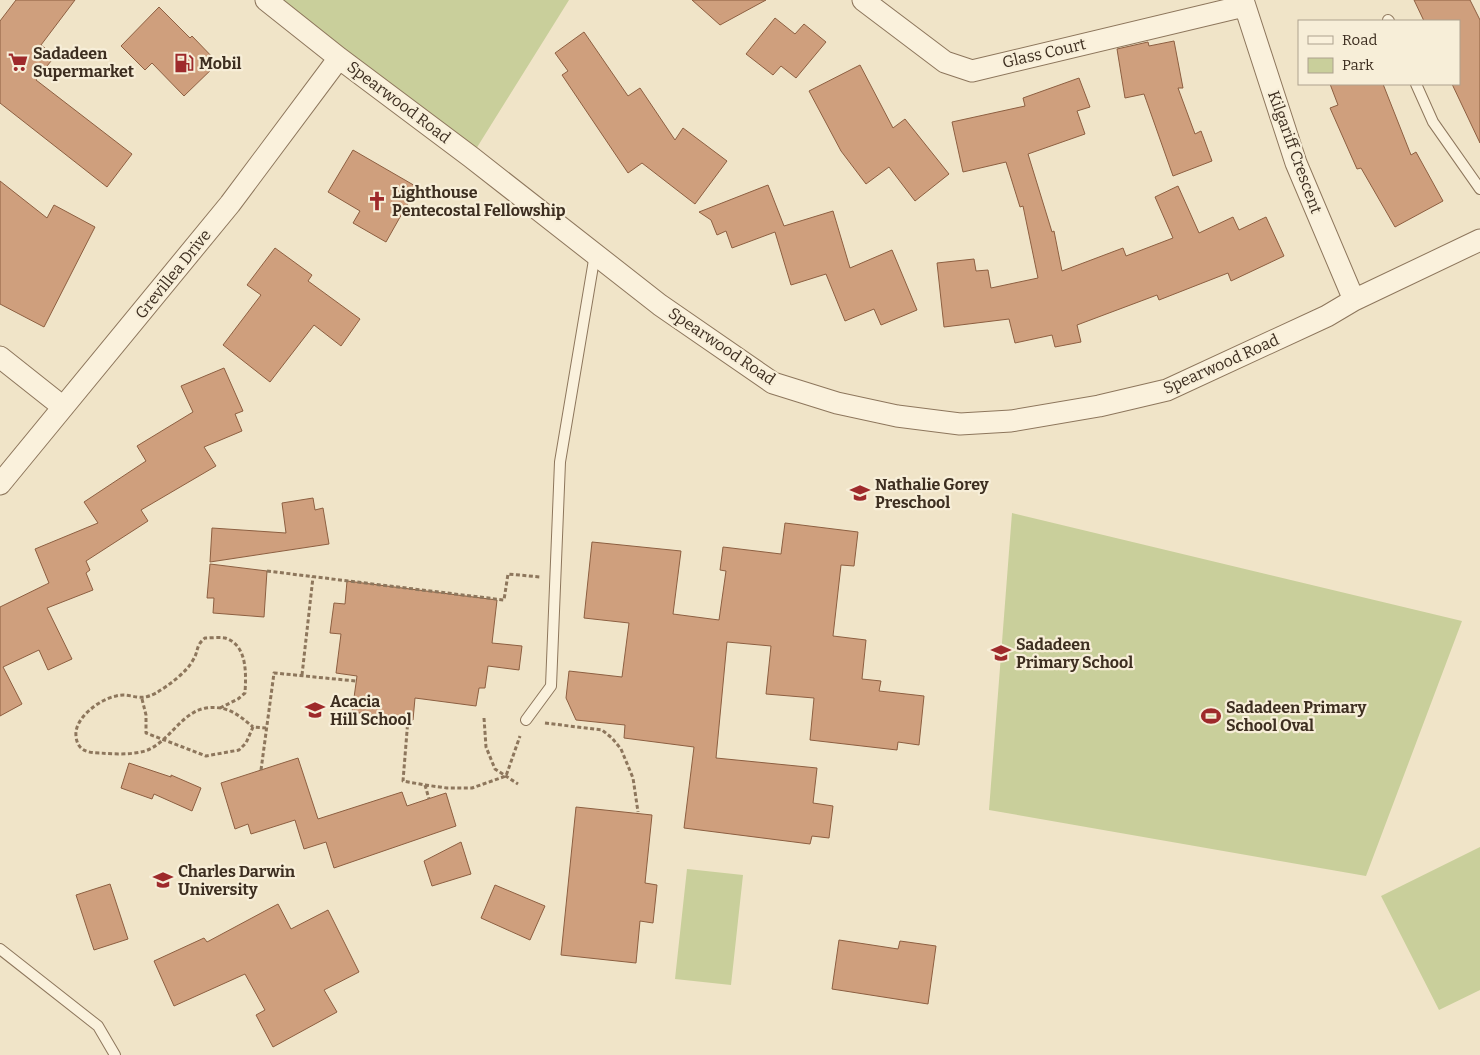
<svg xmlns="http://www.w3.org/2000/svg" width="1480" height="1055" viewBox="0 0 1480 1055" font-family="Bitter,serif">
<rect width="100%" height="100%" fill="#f0e4c8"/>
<!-- green -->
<path fill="#c9cf9b" d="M 266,0 L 569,0 L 471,157 Z
M 1012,513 L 1462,621 L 1366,876 L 989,810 Z
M 1480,847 L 1480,990 L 1439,1010 L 1381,896 Z
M 687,869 L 743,875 L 731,985 L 675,979 Z"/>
<!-- building -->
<path fill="#cf9f7d" stroke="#8d5f41" d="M 16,0 L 75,0 L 41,45 L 55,56 L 36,80 L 132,154 L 107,187 L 0,103 L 0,21 Z
M 692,0 L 766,0 L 720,25 Z
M 1414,0 L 1470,0 L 1480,20 L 1480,143 L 1452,84 L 1459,84 L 1459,21 L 1424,21 Z
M 159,7 L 190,38 L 192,36 L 218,63 L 184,96 L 152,63 L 145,70 L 121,46 Z
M 775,18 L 795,34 L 804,24 L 826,42 L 796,78 L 781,66 L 773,75 L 746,54 Z
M 584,32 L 628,96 L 640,88 L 675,140 L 683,128 L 727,161 L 695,204 L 642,163 L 628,173 L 562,75 L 568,71 L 555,53 Z
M 1174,41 L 1183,88 L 1178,88 L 1195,134 L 1201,131 L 1212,161 L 1173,176 L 1144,94 L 1125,98 L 1117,49 L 1148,42 L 1149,46 Z
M 860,65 L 893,128 L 905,119 L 949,174 L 915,201 L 889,167 L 866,184 L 841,151 L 809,91 Z
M 1079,78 L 1090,107 L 1077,111 L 1085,134 L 1028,154 L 1052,232 L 1054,231 L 1062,271 L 1123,248 L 1126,256 L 1173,238 L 1155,197 L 1178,186 L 1199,233 L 1233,217 L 1239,230 L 1266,217 L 1284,256 L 1231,281 L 1228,273 L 1159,300 L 1157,295 L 1077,325 L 1081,342 L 1055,347 L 1052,335 L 1015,343 L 1009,319 L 944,327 L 937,263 L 974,259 L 976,271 L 988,270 L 991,288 L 1038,278 L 1023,206 L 1020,207 L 1006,162 L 963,172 L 952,122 L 1025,106 L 1023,98 Z
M 1330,84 L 1383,84 L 1411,155 L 1416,152 L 1443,201 L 1395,227 L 1361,168 L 1357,169 L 1330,108 L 1338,105 Z
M 353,150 L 417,187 L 386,242 L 353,223 L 360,211 L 328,192 Z
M 0,181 L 47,218 L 54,205 L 95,227 L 44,327 L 0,304 Z
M 768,185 L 784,226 L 833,211 L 850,268 L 892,250 L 917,310 L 881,325 L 874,309 L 845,321 L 826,274 L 791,285 L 775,232 L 732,248 L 726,231 L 717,235 L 711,220 L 699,212 Z
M 275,248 L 312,275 L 308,281 L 360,319 L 341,346 L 314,325 L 270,382 L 223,345 L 261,295 L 247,285 Z
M 224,368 L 243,411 L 235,414 L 242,431 L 204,447 L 216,466 L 141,510 L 148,521 L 86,561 L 90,570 L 86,573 L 93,590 L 47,608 L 72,659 L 48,670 L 39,650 L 3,667 L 22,704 L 0,716 L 0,607 L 49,583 L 35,549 L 98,523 L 84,502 L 146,461 L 137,446 L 193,412 L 181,386 Z
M 313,498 L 315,510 L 323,508 L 329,544 L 210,562 L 212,528 L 286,533 L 282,503 Z
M 785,523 L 858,532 L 854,566 L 841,565 L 833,636 L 866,640 L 862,679 L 881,681 L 879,691 L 924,696 L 919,745 L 898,742 L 897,750 L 810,740 L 814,698 L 766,694 L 771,646 L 727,642 L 716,758 L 817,768 L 813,803 L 833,806 L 829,838 L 812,836 L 810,844 L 684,828 L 694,747 L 624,738 L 625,725 L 576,720 L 566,698 L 569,671 L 622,677 L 629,623 L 584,618 L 592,542 L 681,551 L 673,614 L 719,620 L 726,571 L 720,570 L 723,547 L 781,554 Z
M 210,564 L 267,571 L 264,617 L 213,613 L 214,598 L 207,598 Z
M 347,581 L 497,600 L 492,643 L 522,646 L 519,670 L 488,666 L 485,688 L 479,688 L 476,706 L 415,698 L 413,720 L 352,712 L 357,676 L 336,673 L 341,634 L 330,633 L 334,603 L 345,604 Z
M 298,758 L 318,819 L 402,792 L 407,806 L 446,793 L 456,826 L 334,868 L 326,842 L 304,849 L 295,820 L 251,834 L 248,824 L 235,829 L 221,783 Z
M 129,763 L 171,777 L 171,775 L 201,788 L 192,811 L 154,794 L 152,799 L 121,788 Z
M 576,807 L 652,815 L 645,883 L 657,885 L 653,923 L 640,921 L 636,963 L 561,955 Z
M 461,842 L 471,874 L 432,886 L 424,861 Z
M 110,884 L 128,939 L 94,950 L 76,895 Z
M 495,885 L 545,906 L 530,940 L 481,918 Z
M 278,904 L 291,929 L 328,910 L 359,972 L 324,990 L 337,1012 L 273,1047 L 256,1015 L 265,1010 L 245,974 L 174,1006 L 154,961 L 204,938 L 207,942 Z
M 839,940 L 898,949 L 900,941 L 936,946 L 928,1004 L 832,989 Z"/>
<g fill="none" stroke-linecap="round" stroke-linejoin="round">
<defs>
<path id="lane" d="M 1388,20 L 1389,21
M 1416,84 L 1433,122 L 1480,189
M 526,720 L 551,686 L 560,462 L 595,254
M 0,949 L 98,1026 L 115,1055"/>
<path id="street" d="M 266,0 L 339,58 L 471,157 L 660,305 L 773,383 L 837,403 L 897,416 L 960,424 L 1011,421 L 1099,406 L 1167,390 L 1327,316 L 1354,300 L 1480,240
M 863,0 L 945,62 L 972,71 L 1244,6
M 1243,0 L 1296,163 L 1354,300
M 0,357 L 63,407
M 0,484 L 230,204 L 339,58"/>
</defs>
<!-- lane casing -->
<use href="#lane" stroke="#8d765c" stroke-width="12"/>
<!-- street casing -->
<use href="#street" stroke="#8d765c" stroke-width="23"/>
<!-- path -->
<path stroke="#8d765c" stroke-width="3" stroke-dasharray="4 2.5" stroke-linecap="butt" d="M 267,571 L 504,600 L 508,574 L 540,577
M 302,675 L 313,577
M 142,699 L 146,715 L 146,733 L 206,756 L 239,750 L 246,743 L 253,727 L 266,728
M 220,708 L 238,699 L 245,693 C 246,675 248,645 225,638 C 219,637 211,638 205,638 C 195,646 199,651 193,660 C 187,672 168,686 156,693 C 138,703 132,692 116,696 C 100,699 74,718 76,736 C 77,750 87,753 100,753 C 114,754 131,755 145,751 C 169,743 181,712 206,708 C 227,705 239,715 253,727
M 484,718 L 486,747 L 495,769 L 518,784
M 408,719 L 403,781 L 425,785 L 429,799
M 545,723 L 602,730 L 612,738 L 621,749 L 633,778 L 638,812
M 261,770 L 274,673 L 356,681
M 425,785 L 447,788 L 472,788 L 506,776 L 520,736"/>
<!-- lane -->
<use href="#lane" stroke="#faf1dc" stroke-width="10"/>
<!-- street -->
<use href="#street" stroke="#faf1dc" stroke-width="21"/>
</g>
<!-- icons -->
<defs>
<symbol id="supermarket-bare" viewBox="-9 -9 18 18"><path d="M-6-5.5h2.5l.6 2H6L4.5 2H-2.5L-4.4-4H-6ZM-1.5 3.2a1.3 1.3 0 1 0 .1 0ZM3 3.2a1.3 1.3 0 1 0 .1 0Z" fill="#9e2a2b" stroke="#f7eed8" stroke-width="2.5" paint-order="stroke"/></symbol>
<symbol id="fuel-bare" viewBox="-9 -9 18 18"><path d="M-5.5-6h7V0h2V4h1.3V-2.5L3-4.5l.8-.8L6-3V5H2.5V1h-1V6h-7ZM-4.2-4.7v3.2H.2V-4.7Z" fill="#9e2a2b" stroke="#f7eed8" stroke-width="2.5" paint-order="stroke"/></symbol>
<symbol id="church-bare" viewBox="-9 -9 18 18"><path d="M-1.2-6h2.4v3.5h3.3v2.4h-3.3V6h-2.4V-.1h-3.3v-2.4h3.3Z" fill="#9e2a2b" stroke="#f7eed8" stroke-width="2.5" paint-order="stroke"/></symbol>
<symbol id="school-bare" viewBox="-9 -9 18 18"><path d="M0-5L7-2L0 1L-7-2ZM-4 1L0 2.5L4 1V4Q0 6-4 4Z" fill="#9e2a2b" stroke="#f7eed8" stroke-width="2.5" paint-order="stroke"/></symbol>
<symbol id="stadium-bare" viewBox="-9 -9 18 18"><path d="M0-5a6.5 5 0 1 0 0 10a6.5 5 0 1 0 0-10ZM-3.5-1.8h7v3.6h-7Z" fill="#9e2a2b" stroke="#f7eed8" stroke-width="2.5" paint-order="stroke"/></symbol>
<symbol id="university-bare" viewBox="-9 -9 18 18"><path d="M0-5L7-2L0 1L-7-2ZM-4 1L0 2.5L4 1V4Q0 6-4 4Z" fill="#9e2a2b" stroke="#f7eed8" stroke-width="2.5" paint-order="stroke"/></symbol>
</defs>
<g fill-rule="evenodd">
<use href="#supermarket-bare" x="4" y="48" width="28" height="28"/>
<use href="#fuel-bare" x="170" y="49" width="28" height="28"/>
<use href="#church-bare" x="363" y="187" width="28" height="28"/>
<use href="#school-bare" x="846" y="479" width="28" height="28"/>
<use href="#school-bare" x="987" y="639" width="28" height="28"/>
<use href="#school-bare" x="301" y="696" width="28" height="28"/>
<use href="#stadium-bare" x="1197" y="702" width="28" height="28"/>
<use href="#university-bare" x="149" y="866" width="28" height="28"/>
</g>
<g text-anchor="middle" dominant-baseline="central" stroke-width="4.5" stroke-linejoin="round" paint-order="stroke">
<!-- poi labels -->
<g font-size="16" font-weight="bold" fill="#3d2e20" stroke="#f7eed8" text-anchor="start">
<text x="33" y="53">Sadadeen<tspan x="33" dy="18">Supermarket</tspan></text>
<text x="199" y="63">Mobil</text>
<text x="392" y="192">Lighthouse<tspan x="392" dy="18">Pentecostal Fellowship</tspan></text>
<text x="875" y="484">Nathalie Gorey<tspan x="875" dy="18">Preschool</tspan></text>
<text x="1016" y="644">Sadadeen<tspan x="1016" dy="18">Primary School</tspan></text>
<text x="330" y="701">Acacia<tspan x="330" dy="18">Hill School</tspan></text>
<text x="1226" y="707">Sadadeen Primary<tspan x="1226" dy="18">School Oval</tspan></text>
<text x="178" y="871">Charles Darwin<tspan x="178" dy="18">University</tspan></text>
</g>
<!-- street labels -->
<g font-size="16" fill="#3d2e20" stroke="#f7eed8">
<text transform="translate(1044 53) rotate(-13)">Glass Court</text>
<text transform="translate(399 102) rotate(37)">Spearwood Road</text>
<text transform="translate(1295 152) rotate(70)">Kilgariff Crescent</text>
<text transform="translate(173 274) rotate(-51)">Grevillea Drive</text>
<text transform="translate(722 346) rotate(34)">Spearwood Road</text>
<text transform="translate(1221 364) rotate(-24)">Spearwood Road</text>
</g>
</g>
<!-- legend -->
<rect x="1298" y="20" width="162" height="65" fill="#f7eed8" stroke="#ada18e"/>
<rect x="1308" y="36" width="25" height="8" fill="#faf1dc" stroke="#ada18e"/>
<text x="1342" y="45" font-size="15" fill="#3d2e20">Road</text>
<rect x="1308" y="58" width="25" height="15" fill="#c9cf9b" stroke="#ada18e"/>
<text x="1342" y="70" font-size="15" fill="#3d2e20">Park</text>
</svg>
